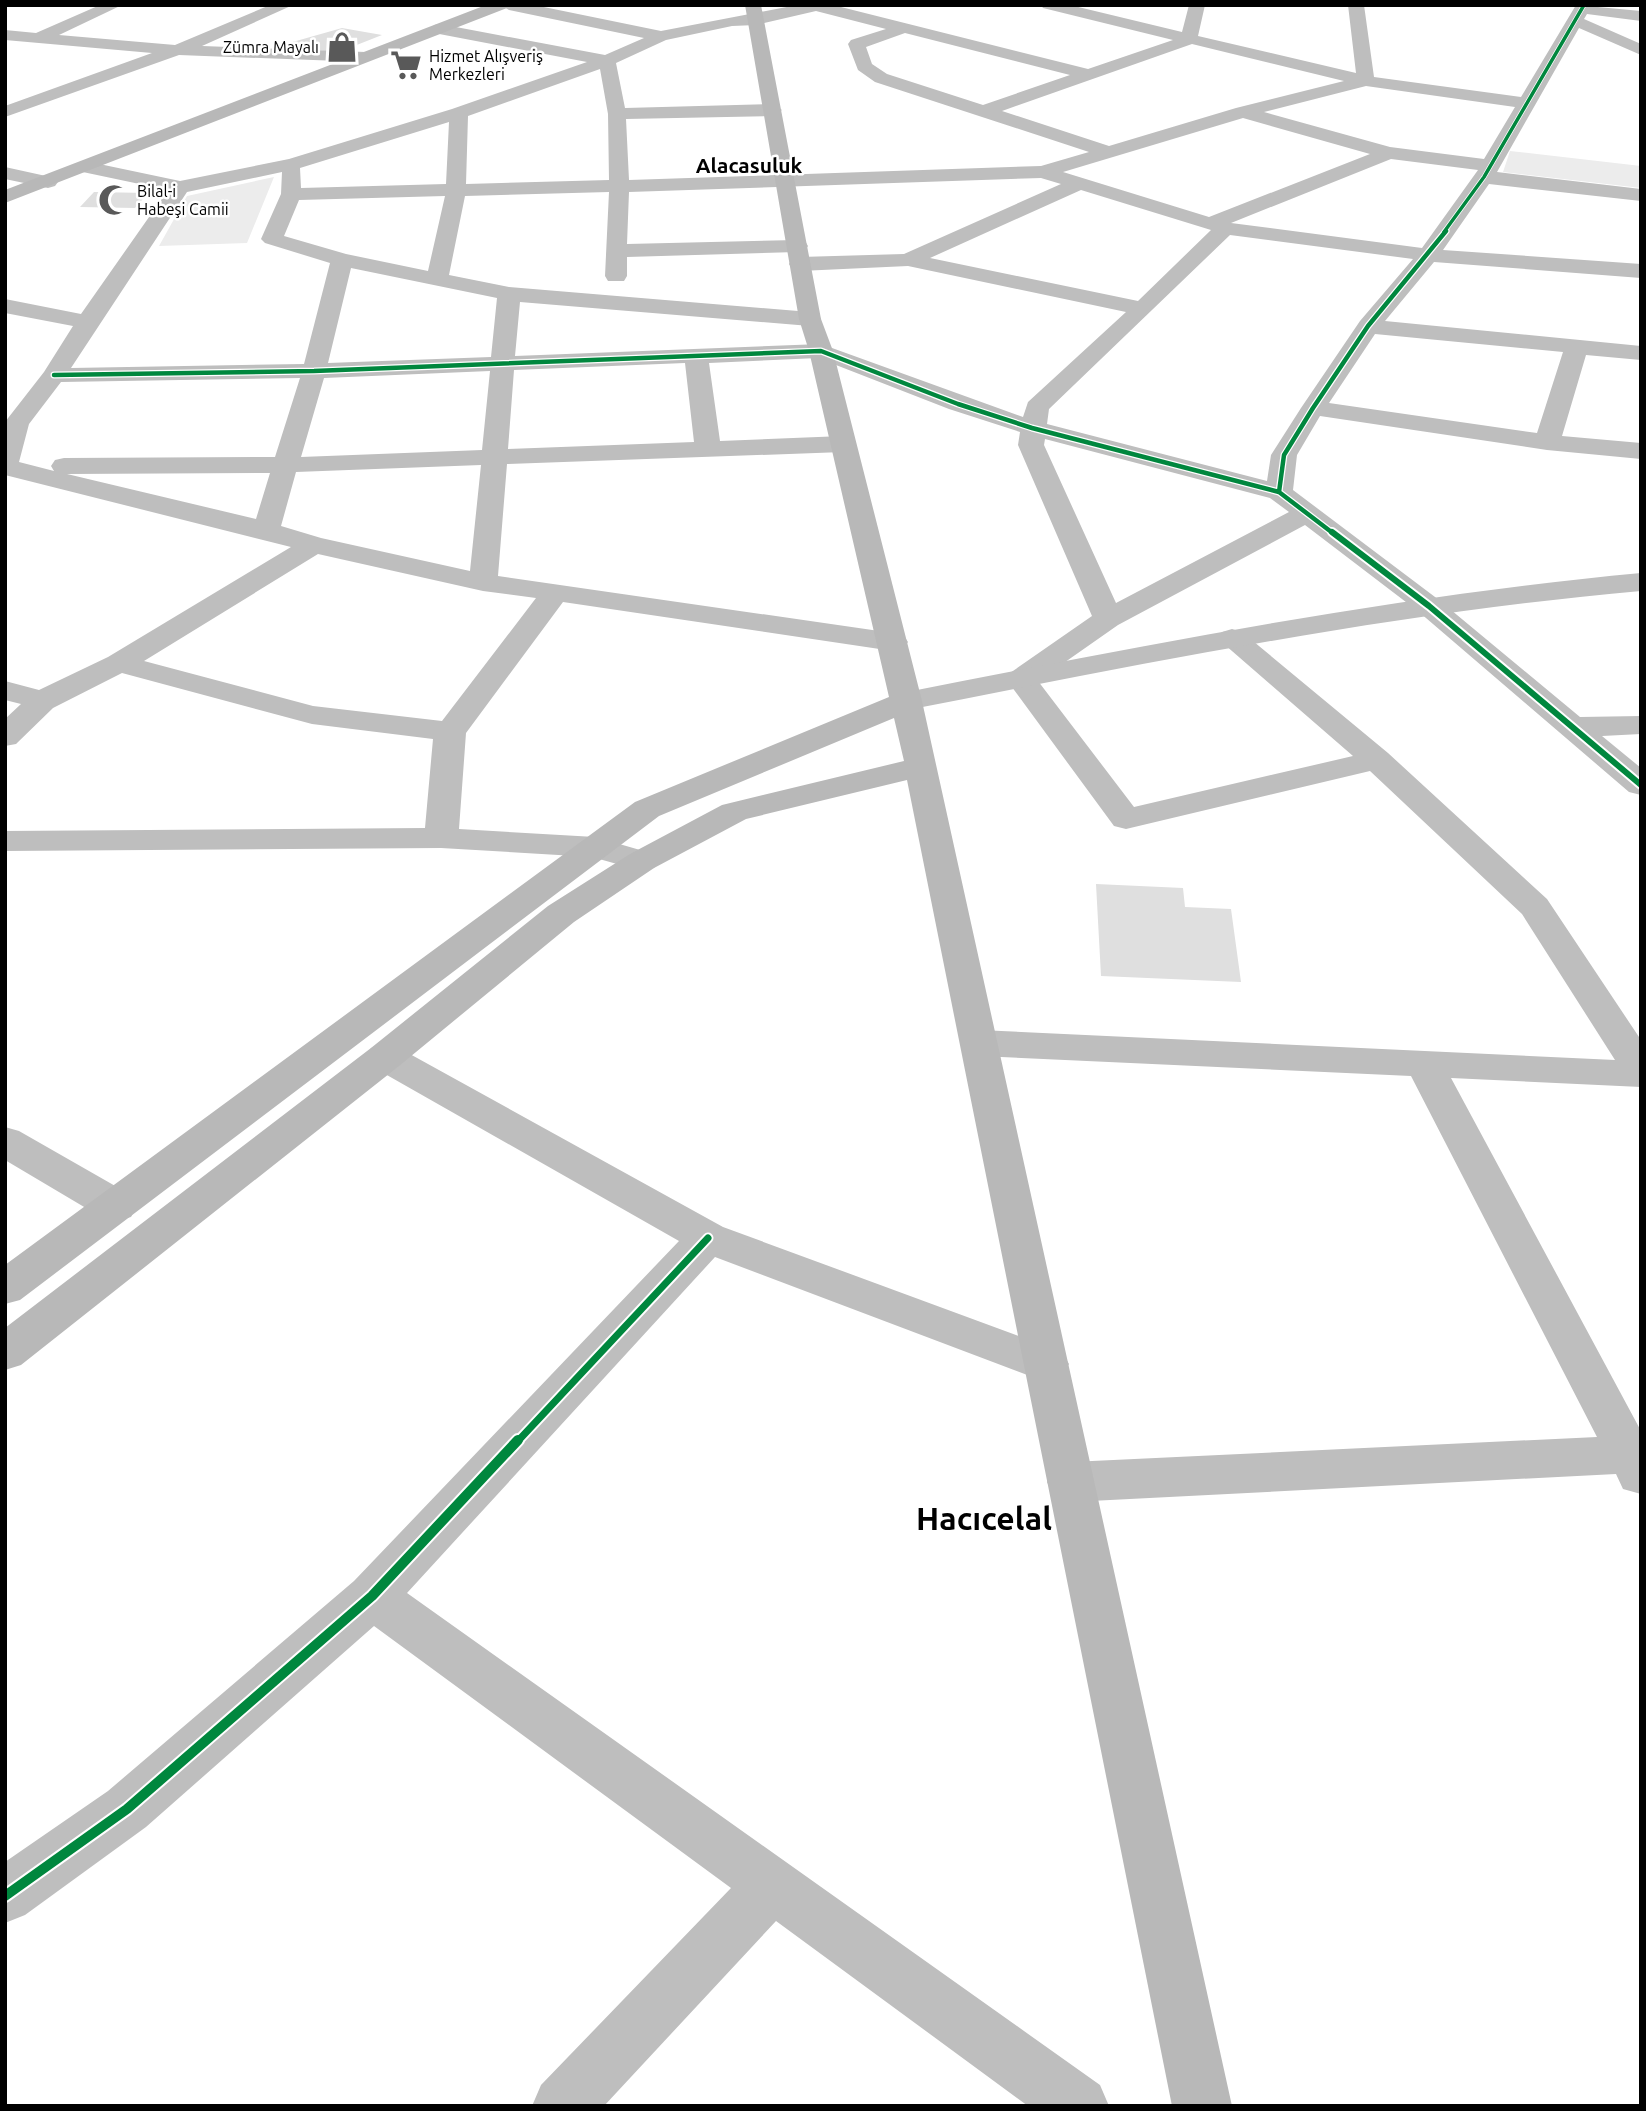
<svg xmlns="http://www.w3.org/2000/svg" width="1646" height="2111" viewBox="0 0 1646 2111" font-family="Ubuntu,sans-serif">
<rect width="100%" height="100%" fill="#fff"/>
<!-- green -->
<path fill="#ececec" d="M 1510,151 L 1641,166 L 1641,188 L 1503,172 Z
M 274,177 L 247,243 L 159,246 L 187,196 Z"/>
<!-- building -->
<path fill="#dfdfdf" d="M 342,28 L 382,35 L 339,52 L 275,47 Z
M 94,192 L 148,193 L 135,208 L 80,207 Z
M 1096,884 L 1183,888 L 1185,907 L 1231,909 L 1241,982 L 1101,976 Z"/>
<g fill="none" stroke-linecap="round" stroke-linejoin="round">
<!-- minor -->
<path fill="#bebebe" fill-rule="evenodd" d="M 100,5 L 122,5 L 59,35 L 175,45 L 270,5 L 293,5 L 202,46 L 366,52 L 375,57 L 366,62 L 179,55 L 5,117 L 5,106 L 152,53 L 5,40 L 5,30 L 36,33 Z
M 501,5 L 534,5 L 661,31 L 797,5 L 833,5 L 1088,69 L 1173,40 L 1043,8 L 1041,5 L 1070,5 L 1182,32 L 1189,5 L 1205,5 L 1198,36 L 1356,73 L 1348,5 L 1364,5 L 1374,77 L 1521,97 L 1576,5 L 1641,11 L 1641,21 L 1587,14 L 1584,19 L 1641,44 L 1641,55 L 1579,28 L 1497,172 L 1641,189 L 1641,201 L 1489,184 L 1443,250 L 1641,264 L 1641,278 L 1434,262 L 1385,321 L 1641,346 L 1641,360 L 1586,355 L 1562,436 L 1641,443 L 1641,459 L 1547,450 L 1320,416 L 1297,455 L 1293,490 L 1439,600 L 1580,717 L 1641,716 L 1641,734 L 1602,736 L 1641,768 L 1641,795 L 1629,792 L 1419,612 L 1305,525 L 1118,625 L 1038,681 L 1134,807 L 1353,756 L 1217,638 L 1222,632 L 1232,629 L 1242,632 L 1388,753 L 1547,899 L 1641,1040 L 1641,1087 L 1451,1078 L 1641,1431 L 1641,1494 L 1623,1489 L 1616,1474 L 1071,1502 L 1054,1496 L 1047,1482 L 1054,1468 L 1071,1462 L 1597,1437 L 1411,1076 L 979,1056 L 965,1052 L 960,1043 L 965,1034 L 979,1030 L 1615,1060 L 1522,914 L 1370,771 L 1126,829 L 1114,826 L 1006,679 L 1010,673 L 1092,616 L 1018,445 L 1020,432 L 949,409 L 818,358 L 709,363 L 720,441 L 843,436 L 852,439 L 856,444 L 852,449 L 843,452 L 507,464 L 498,576 L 893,633 L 904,636 L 908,642 L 904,648 L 893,651 L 563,602 L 466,733 L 459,829 L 595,837 L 654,854 L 659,861 L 654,868 L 642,871 L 592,857 L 441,848 L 5,851 L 5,831 L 425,828 L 433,739 L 312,724 L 122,673 L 53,708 L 16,744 L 5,746 L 5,719 L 21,704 L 5,700 L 5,681 L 39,690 L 108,657 L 291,547 L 5,475 L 5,422 L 44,372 L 73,326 L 5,313 L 5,299 L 81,314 L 168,190 L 78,171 L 75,167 L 78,163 L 85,161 L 180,181 L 289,159 L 452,109 L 587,62 L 434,33 L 432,29 L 434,25 L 440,24 L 605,55 L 644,38 L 509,10 ZM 816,11 L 886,29 L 851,40 L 848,44 L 858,70 L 875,82 L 1089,152 L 1041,166 L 629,180 L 626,119 L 773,116 L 782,110 L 773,104 L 625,108 L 616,63 L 666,40 L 732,26 L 756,25 ZM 905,33 L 1070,75 L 983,105 L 887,74 L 872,64 L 866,47 ZM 1192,44 L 1344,81 L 1236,108 L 1109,146 L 1002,111 ZM 600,69 L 608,114 L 609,180 L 466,184 L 468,116 ZM 1366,86 L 1515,107 L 1484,159 L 1390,147 L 1264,112 ZM 1243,118 L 1370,154 L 1209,217 L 1063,172 ZM 449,122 L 446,184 L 301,188 L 300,168 ZM 1391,159 L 1478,170 L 1422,248 L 1231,223 ZM 282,172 L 281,194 L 261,239 L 265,243 L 330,263 L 304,364 L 71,368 L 187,192 ZM 1041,178 L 1061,184 L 904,254 L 800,257 L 792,259 L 789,264 L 792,269 L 800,271 L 908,266 L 1126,312 L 1028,402 L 1023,417 L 821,344 L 515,356 L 520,302 L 810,326 L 818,324 L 821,319 L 818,314 L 810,312 L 509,287 L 449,275 L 465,196 L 609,192 L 605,276 L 608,281 L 624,281 L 627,276 L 627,257 L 797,252 L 805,251 L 808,246 L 805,241 L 797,240 L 627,244 L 629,192 ZM 1081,190 L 1211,230 L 1138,301 L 930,258 ZM 445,196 L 428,271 L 346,254 L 284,236 L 299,200 ZM 1230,235 L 1413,259 L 1360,321 L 1301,408 L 1271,455 L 1267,481 L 1047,424 L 1049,409 ZM 351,268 L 497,298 L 491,357 L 328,363 ZM 1375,334 L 1563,352 L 1537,433 L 1329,403 ZM 685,363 L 694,442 L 508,449 L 514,370 ZM 490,371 L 482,450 L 301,457 L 324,378 ZM 300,378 L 275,457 L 64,458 L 55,460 L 51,466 L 54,471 L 19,462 L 29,424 L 61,382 ZM 1045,439 L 1270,498 L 1289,512 L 1116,603 L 1044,445 ZM 481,465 L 470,571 L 321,538 L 281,526 L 296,472 ZM 270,473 L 256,519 L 67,474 ZM 318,554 L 483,591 L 536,598 L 442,721 L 313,706 L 144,661 Z
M 5,167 L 55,178 L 58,182 L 55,186 L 48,188 L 5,179 Z
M 385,1044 L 399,1048 L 723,1227 L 1062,1352 L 1069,1364 L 1062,1376 L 1046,1382 L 715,1257 L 407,1593 L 1100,2085 L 1109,2106 L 1028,2106 L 776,1921 L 604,2106 L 532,2106 L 541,2085 L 731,1888 L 374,1626 L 146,1827 L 25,1915 L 5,1923 L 5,1862 L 108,1791 L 354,1581 L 679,1241 L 371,1066 L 366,1057 L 371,1048 Z
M 5,1127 L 19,1131 L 131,1195 L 137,1206 L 131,1217 L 116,1221 L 101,1217 L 5,1160 Z"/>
<!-- tertiary -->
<path fill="#bebebe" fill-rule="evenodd" d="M 1641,573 L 1641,591 C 1393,613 1151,662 907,710 L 896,708 L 892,701 L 896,694 L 907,692 C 1151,644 1393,596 1641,573 Z"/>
<!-- secondary -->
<path fill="#b8b8b8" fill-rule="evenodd" d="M 486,5 L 509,5 L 507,8 L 5,203 L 5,190 Z
M 745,5 L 761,5 L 821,319 L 833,351 L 922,701 L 1232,2106 L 1172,2106 L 907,780 L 746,819 L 654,868 L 574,922 L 399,1066 L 21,1365 L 5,1370 L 5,1328 L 371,1048 L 548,906 L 630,854 L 722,805 L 904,761 L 894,718 L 659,816 L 20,1300 L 5,1304 L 5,1265 L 635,802 L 889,697 L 809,351 L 799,319 Z"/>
<defs>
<path id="cycleway-far4" d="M 1444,232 L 1484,177 L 1584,5"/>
<path id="cycleway-far3" d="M 54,375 L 314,371 L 821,351 L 958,404 L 1032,428 L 1279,492
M 1334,534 L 1279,492 L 1284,455 L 1313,408 L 1368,326 L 1446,231"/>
<path id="cycleway-far2" d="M 1332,532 L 1429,606 L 1641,785"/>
<path id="cycleway-far1" d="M 517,1442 L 708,1238"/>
<path id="cycleway" d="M 5,1896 L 127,1809 L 372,1596 L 518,1440"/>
</defs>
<!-- cycleway-far4 casing -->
<use href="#cycleway-far4" stroke="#fff" stroke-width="5"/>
<!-- cycleway-far3 casing -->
<use href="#cycleway-far3" stroke="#fff" stroke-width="7"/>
<!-- cycleway-far2 casing -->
<use href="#cycleway-far2" stroke="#fff" stroke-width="10"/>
<!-- cycleway-far1 casing -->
<use href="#cycleway-far1" stroke="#fff" stroke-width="11"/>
<!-- cycleway casing -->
<use href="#cycleway" stroke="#fff" stroke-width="14"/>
<!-- cycleway-far4 -->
<use href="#cycleway-far4" stroke="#00873e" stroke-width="3.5"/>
<!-- cycleway-far3 -->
<use href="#cycleway-far3" stroke="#00873e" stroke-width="4.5"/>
<!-- cycleway-far2 -->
<use href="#cycleway-far2" stroke="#00873e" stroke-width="6"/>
<!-- cycleway-far1 -->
<use href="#cycleway-far1" stroke="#00873e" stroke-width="7"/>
<!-- cycleway -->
<use href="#cycleway" stroke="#00873e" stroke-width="10"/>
</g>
<!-- icons -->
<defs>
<symbol id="shop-bare" viewBox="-9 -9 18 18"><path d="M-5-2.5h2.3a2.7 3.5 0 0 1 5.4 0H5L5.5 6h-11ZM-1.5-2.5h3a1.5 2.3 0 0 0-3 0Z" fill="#595959" stroke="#fff" stroke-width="2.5" paint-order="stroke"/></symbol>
<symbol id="supermarket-bare" viewBox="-9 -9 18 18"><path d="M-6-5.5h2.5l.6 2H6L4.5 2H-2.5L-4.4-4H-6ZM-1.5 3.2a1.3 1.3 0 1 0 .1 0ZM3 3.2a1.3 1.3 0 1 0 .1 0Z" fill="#595959" stroke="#fff" stroke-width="2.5" paint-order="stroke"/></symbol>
<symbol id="mosque-bare" viewBox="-9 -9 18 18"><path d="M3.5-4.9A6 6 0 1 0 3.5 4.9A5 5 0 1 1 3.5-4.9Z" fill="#595959" stroke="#fff" stroke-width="2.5" paint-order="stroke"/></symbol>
</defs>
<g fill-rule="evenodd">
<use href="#shop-bare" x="320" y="25" width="44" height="44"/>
<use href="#supermarket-bare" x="384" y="43" width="44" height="44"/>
<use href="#mosque-bare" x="92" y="178" width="44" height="44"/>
</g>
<g text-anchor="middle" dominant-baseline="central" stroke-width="5" stroke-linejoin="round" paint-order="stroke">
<!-- far-poi labels -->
<g font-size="16" fill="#000" stroke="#fff" text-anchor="start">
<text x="319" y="47" text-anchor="end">Zümra Mayalı</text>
<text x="429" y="56">Hizmet Alışveriş<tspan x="429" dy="18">Merkezleri</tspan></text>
<text x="137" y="191">Bilal-i<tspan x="137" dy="18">Habeşi Camii</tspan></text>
</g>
<!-- far-district labels -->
<g font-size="21" font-weight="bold" fill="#000" stroke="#fff">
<text x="749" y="165">Alacasuluk</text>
</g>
<!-- near-district labels -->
<g font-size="32" font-weight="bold" fill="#000" stroke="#fff">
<text x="984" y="1518">Hacıcelal</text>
</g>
</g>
<!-- border -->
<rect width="1646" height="2111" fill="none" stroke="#000000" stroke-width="14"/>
</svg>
